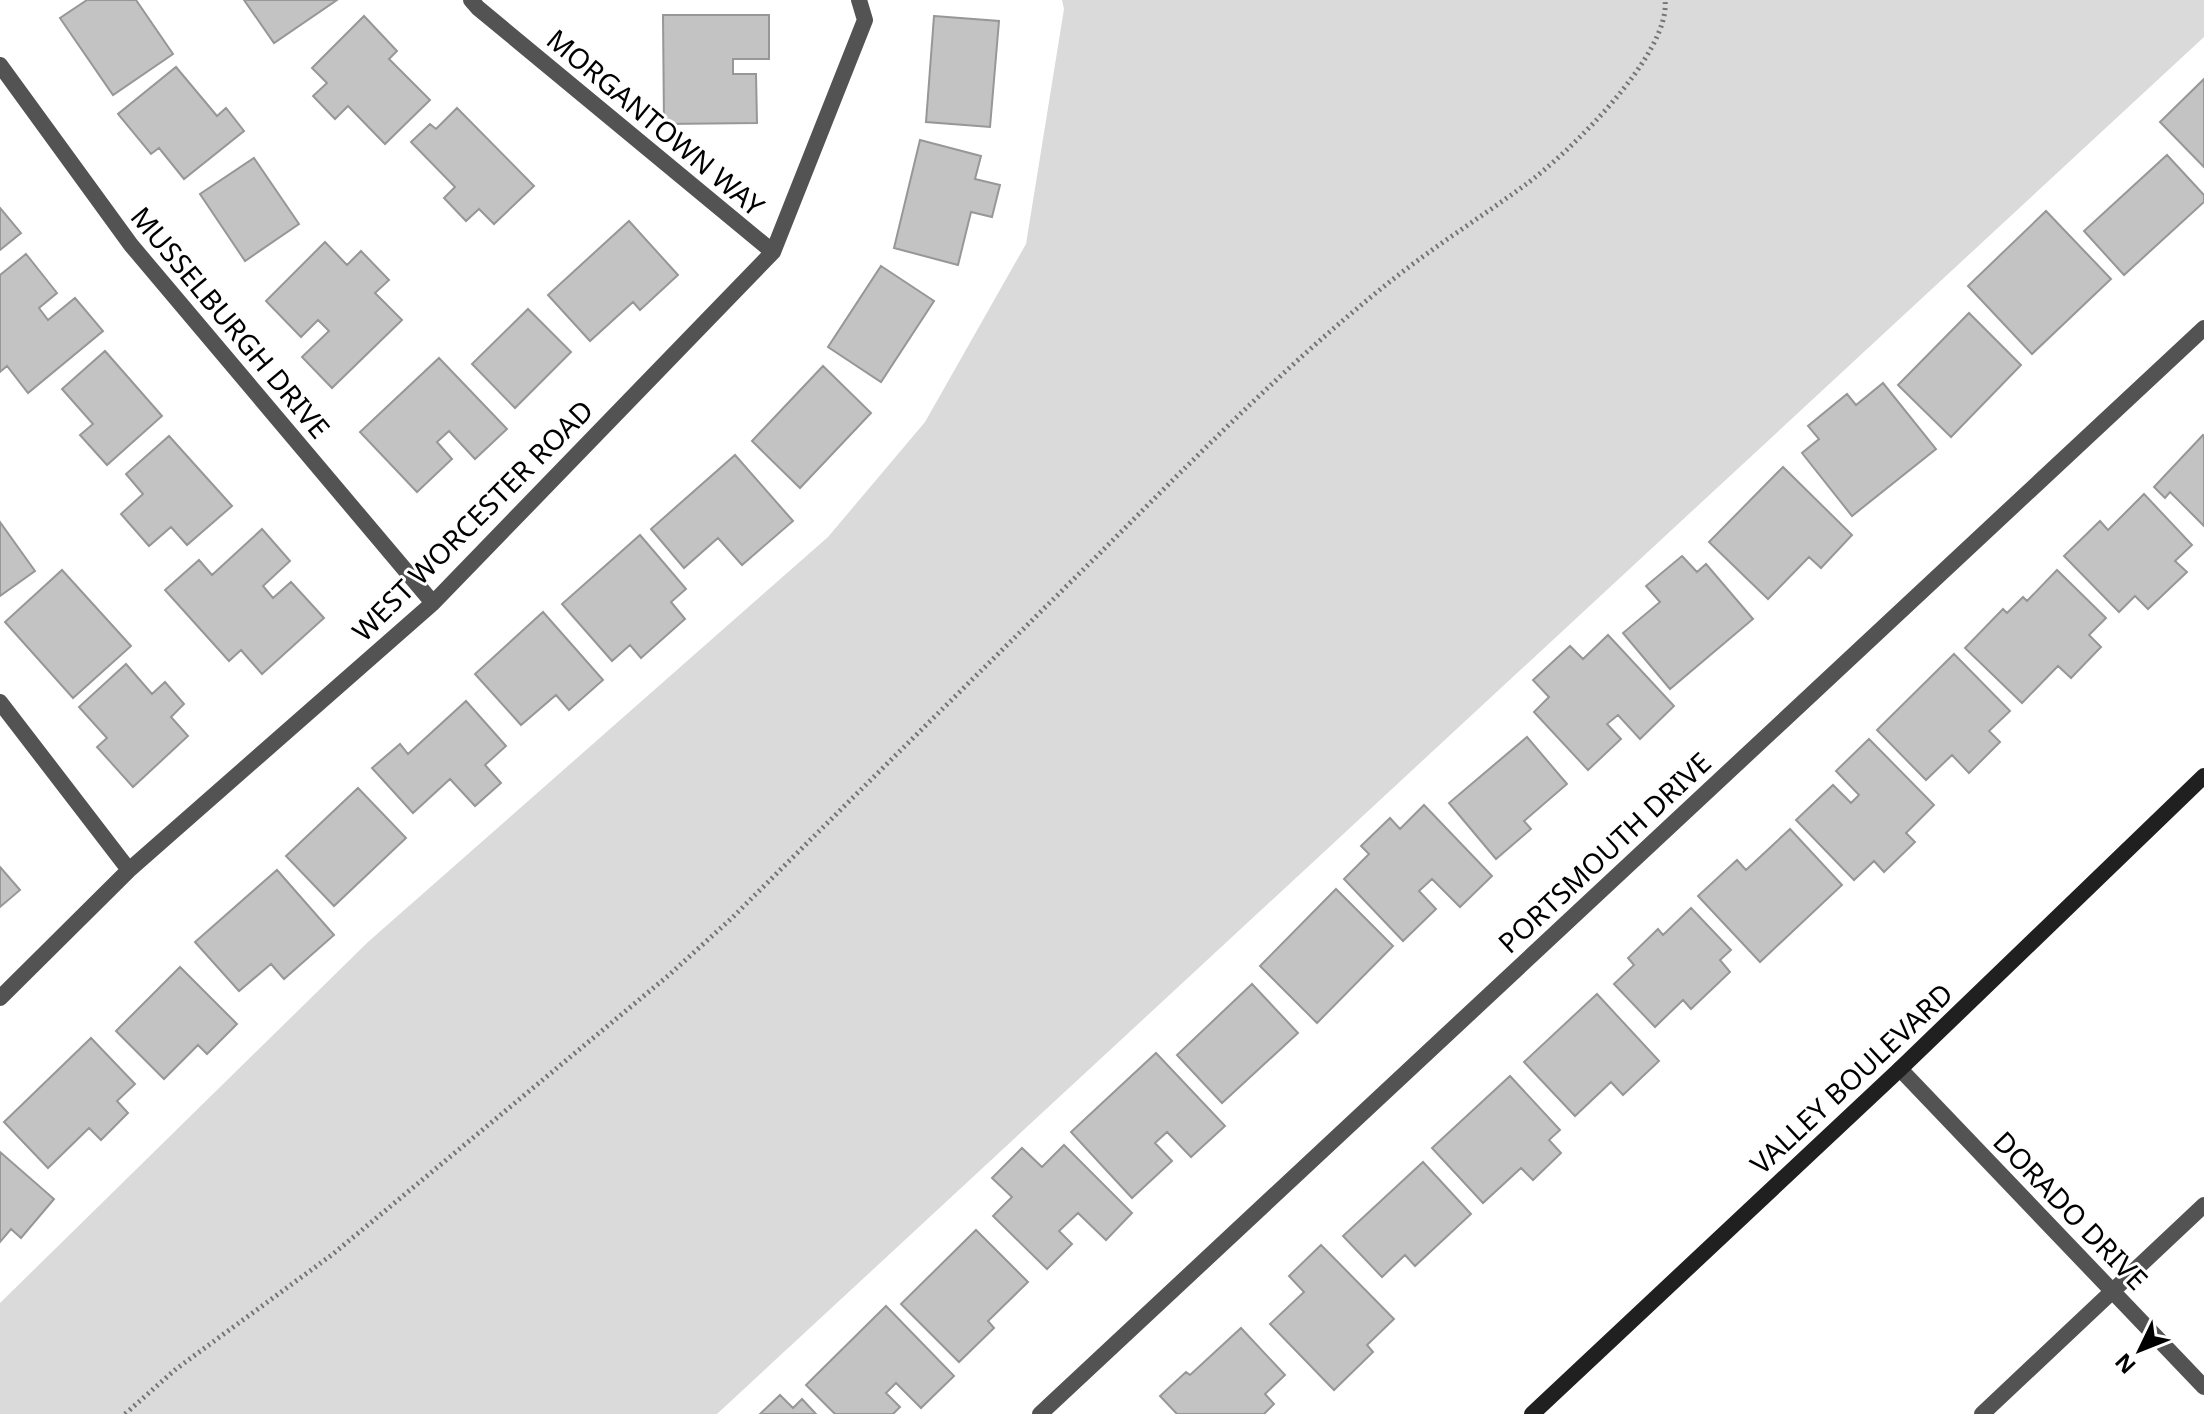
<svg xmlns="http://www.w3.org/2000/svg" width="2204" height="1414" viewBox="0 0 2204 1414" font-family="'Noto Sans',sans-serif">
<rect width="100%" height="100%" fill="#fff"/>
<!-- green -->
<path fill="#dadada" d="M 1062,0 L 2204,0 L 2204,37 L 717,1414 L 0,1414 L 0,1303 L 368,942 L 828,537 L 925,422 L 1026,244 L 1064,9 Z"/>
<!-- building -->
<path fill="#c3c3c3" stroke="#979797" stroke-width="2" d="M 87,0 L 136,0 L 173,54 L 113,95 L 60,18 Z
M 244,0 L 337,0 L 274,43 Z
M 663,15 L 769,15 L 769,59 L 733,59 L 733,74 L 756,74 L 757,123 L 664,124 Z
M 364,16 L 397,51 L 389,59 L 430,100 L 385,144 L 348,106 L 335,119 L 313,96 L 327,83 L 312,68 Z
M 934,16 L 999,21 L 990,127 L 926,122 Z
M 176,67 L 217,116 L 226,108 L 244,131 L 184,179 L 159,148 L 151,154 L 118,114 Z
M 2204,79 L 2204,167 L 2160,122 Z
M 457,108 L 534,186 L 494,224 L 479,209 L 466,221 L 444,198 L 455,187 L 411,142 L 430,124 L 436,129 Z
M 920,140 L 981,156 L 975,179 L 1000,185 L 992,217 L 971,212 L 958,265 L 894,248 Z
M 2167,155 L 2204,195 L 2204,202 L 2124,275 L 2084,231 Z
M 254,158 L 299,224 L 245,261 L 200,194 Z
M 0,208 L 21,233 L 0,250 Z
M 2046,211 L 2111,279 L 2032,354 L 1968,286 Z
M 629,221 L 678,275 L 640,310 L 633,302 L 590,341 L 548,295 Z
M 325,242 L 347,265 L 361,251 L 389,280 L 375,293 L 402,320 L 332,388 L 302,357 L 329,331 L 318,320 L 301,337 L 266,301 Z
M 26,254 L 57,293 L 39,308 L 48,320 L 75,298 L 103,331 L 28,393 L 7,366 L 0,372 L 0,275 Z
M 881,266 L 934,301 L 881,382 L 828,347 Z
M 528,309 L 571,352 L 515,408 L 472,364 Z
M 1969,313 L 2021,365 L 1951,437 L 1898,385 Z
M 105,351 L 162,416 L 107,465 L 80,435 L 93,424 L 62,389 Z
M 439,358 L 507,429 L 475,459 L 449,431 L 437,442 L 452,459 L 417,492 L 360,432 Z
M 823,366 L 871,413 L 800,488 L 752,441 Z
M 1883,383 L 1936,449 L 1852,516 L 1802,453 L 1819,439 L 1808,426 L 1847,394 L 1856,405 Z
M 2203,435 L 2204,436 L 2204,526 L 2170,492 L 2165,498 L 2154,487 Z
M 169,436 L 232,506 L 187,545 L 171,527 L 149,546 L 121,514 L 143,494 L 126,474 Z
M 735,455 L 793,521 L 742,565 L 718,538 L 684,568 L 651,529 Z
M 1783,467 L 1852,535 L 1821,568 L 1809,557 L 1768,599 L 1709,542 Z
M 2144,494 L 2192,545 L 2175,561 L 2187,572 L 2148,609 L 2135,596 L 2119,612 L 2064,556 L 2100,521 L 2108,530 Z
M 0,522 L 35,571 L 0,596 Z
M 262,529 L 290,561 L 263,586 L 273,598 L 291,582 L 324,618 L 262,674 L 241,650 L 229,661 L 165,590 L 199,560 L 212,575 Z
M 640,535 L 686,589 L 671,602 L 685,619 L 641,658 L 630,645 L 612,661 L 562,604 Z
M 1682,556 L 1697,572 L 1706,564 L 1753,619 L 1670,689 L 1623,633 L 1660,602 L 1646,586 Z
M 62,570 L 131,646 L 73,698 L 5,622 Z
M 2057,570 L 2106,618 L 2089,635 L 2101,647 L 2071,678 L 2058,666 L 2022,703 L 1965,648 L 2003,609 L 2007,613 L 2023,597 L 2027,601 Z
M 543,612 L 603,680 L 569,710 L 556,695 L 521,725 L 475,674 Z
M 1608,635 L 1674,706 L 1640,739 L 1618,715 L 1607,724 L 1621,739 L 1588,770 L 1534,712 L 1549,697 L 1533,680 L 1570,646 L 1583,659 Z
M 1954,654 L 2010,711 L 1989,731 L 2000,742 L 1969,773 L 1952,755 L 1926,780 L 1877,730 Z
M 126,664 L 152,694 L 165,682 L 184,704 L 171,717 L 188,736 L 133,787 L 97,747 L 107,738 L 79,707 Z
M 466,701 L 506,746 L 485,765 L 501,783 L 475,806 L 450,779 L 413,813 L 372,768 L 400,744 L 408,754 Z
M 1527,737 L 1567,784 L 1524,821 L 1531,829 L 1496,859 L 1449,803 Z
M 1869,739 L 1934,805 L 1906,833 L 1915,842 L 1884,872 L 1874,861 L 1854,880 L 1796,820 L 1833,785 L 1851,803 L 1859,795 L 1836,771 Z
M 358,788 L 406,838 L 334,906 L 286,856 Z
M 1424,805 L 1492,876 L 1460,907 L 1432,879 L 1419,891 L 1436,909 L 1403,941 L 1344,879 L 1369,854 L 1361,846 L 1390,818 L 1400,829 Z
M 1790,829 L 1842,885 L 1760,962 L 1698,896 L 1737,860 L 1746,870 Z
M 0,867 L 20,890 L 0,907 Z
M 277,870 L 334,935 L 284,979 L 271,964 L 239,991 L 195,942 Z
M 1336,889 L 1393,946 L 1317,1023 L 1260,966 Z
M 1691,908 L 1731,950 L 1720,960 L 1730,972 L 1691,1009 L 1683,1000 L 1655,1027 L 1614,984 L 1634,965 L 1628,958 L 1658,929 L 1663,935 Z
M 180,967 L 237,1024 L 207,1054 L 198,1045 L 164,1079 L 116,1031 Z
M 1252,984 L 1298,1033 L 1222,1103 L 1177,1055 Z
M 1597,994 L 1659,1061 L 1623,1095 L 1611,1082 L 1575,1116 L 1524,1062 Z
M 91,1038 L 135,1084 L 117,1101 L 128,1113 L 101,1140 L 89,1128 L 48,1168 L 4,1122 Z
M 1156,1053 L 1225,1126 L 1191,1157 L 1167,1132 L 1155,1143 L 1172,1161 L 1132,1198 L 1071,1132 Z
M 1510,1076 L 1560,1130 L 1549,1140 L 1561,1153 L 1533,1180 L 1521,1168 L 1483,1203 L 1432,1148 Z
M 1064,1145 L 1132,1213 L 1106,1240 L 1078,1213 L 1059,1231 L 1072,1244 L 1047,1269 L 993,1216 L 1012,1197 L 992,1178 L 1022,1148 L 1042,1167 Z
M 0,1152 L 54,1199 L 21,1238 L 11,1229 L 0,1242 Z
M 1423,1162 L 1471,1214 L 1415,1266 L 1405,1255 L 1382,1277 L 1343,1236 Z
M 976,1230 L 1028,1282 L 988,1321 L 994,1328 L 959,1362 L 901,1304 Z
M 1321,1245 L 1394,1319 L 1367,1345 L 1373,1352 L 1334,1390 L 1270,1324 L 1304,1292 L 1289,1276 Z
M 886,1306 L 954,1376 L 921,1408 L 896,1383 L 886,1393 L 900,1407 L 893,1414 L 835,1414 L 806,1385 Z
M 1241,1328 L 1285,1375 L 1265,1394 L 1274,1404 L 1264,1414 L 1177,1414 L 1160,1396 L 1186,1372 L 1190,1375 Z
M 780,1395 L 793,1408 L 802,1399 L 816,1414 L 760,1414 Z"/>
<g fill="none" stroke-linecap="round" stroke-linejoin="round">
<!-- path -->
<path stroke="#757575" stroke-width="5" stroke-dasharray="2 4" stroke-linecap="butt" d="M 125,1414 L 176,1369 L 333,1254 L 669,975 L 733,917 C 855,795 978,674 1100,553 C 1197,456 1293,357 1401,273 C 1441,242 1484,215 1525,185 C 1567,155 1671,54 1665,0"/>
<!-- street -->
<path stroke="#535353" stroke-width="16" d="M 471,0 L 478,8 L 773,252
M 0,65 L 131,245 L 433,603
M 0,702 L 129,870
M 0,998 L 129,870 L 433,603 L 773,252 L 865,20 L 859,0
M 1900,1069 L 2204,1387
M 1040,1414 L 2204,328
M 1982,1414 L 2204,1205"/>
<!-- secondary -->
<path stroke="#202020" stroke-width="16" d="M 1532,1414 L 1900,1069 L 2204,776"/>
</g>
<g text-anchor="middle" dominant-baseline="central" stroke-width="6" stroke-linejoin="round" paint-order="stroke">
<!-- street labels -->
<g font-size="28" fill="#000" stroke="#fff">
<text transform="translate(656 122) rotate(40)">MORGANTOWN WAY</text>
<text transform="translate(231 322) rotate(50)">MUSSELBURGH DRIVE</text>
<text transform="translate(472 520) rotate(-45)">WEST WORCESTER ROAD</text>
<text transform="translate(1604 852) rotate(-43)">PORTSMOUTH DRIVE</text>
<text transform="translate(1851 1078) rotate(-43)">VALLEY BOULEVARD</text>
<text transform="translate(2071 1210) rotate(46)">DORADO DRIVE</text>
</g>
</g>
<!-- north arrow -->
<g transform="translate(2140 1350) rotate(227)" stroke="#ffffff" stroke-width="6" paint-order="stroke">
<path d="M0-6L14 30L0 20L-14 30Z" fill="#000000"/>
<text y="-12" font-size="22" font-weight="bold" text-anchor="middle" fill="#000000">N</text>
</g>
</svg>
